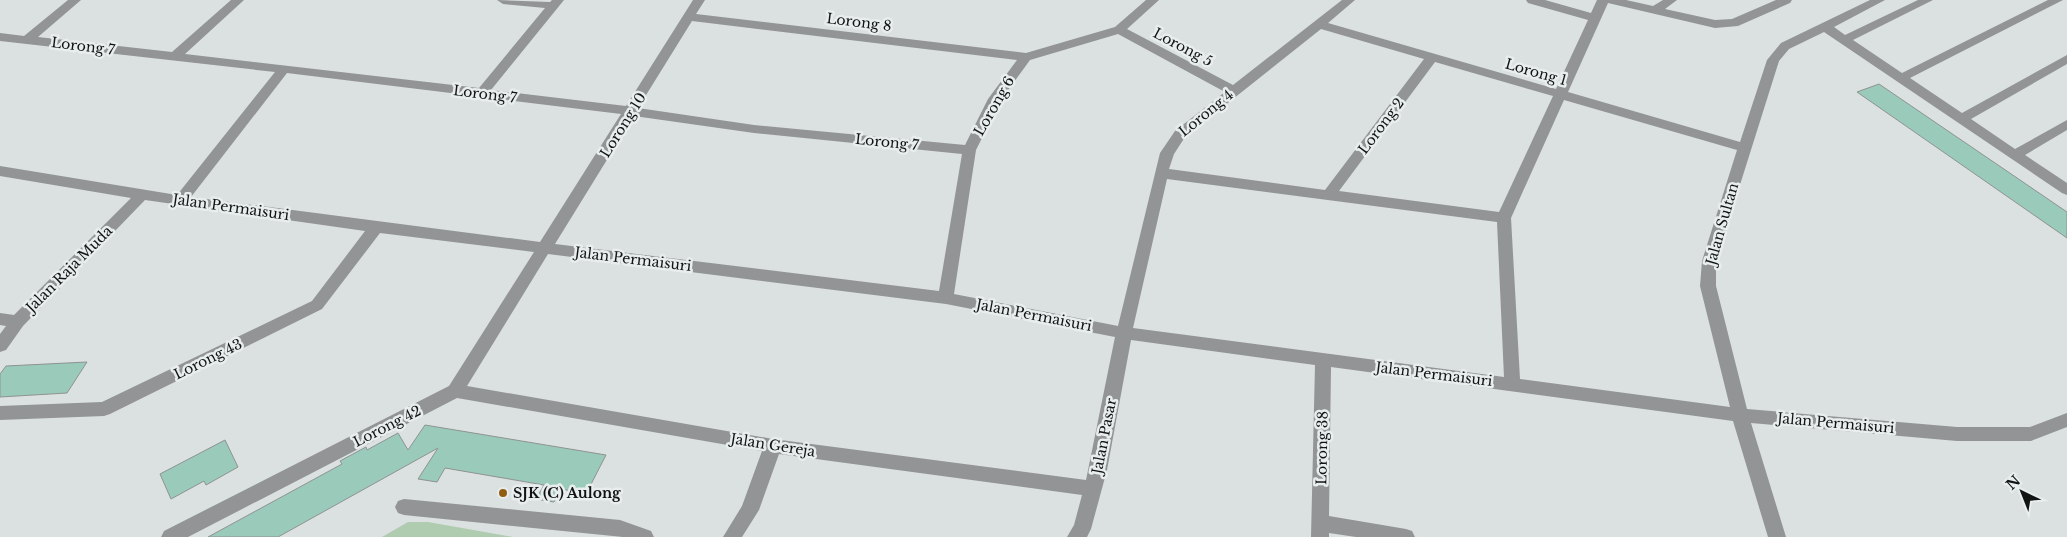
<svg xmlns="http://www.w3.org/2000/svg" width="2067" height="537" viewBox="0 0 2067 537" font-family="'Libre Baskerville',serif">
<rect width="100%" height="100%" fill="#dbe0e0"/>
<!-- green -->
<path fill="#afcbb0" d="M 408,522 L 428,522 L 513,537 L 382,537 Z"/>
<!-- building -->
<path fill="#99caba" stroke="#8f9391" d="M 1879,84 L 2067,212 L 2067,238 L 1857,92 Z
M 87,362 L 67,393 L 0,397 L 0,374 L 6,366 Z
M 425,425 L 606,455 L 586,494 L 561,489 L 554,502 L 536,499 L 544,485 L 445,468 L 437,482 L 418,479 L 438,448 L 278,537 L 208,537 L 342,464 L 340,461 L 366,447 L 367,450 L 398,433 L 408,450 Z
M 225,440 L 238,467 L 206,485 L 204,481 L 171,499 L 160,474 Z"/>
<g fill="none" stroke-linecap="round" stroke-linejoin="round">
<!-- minor -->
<path fill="#929495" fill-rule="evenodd" d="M 68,0 L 81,0 L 38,37 L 172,52 L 231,0 L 244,0 L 185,54 L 479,88 L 545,8 L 503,4 L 497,0 L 550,2 L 552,0 L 564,0 L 491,90 L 626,106 L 693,0 L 705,0 L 696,14 L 1026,53 L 1115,27 L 1146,0 L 1159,0 L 1127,29 L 1233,85 L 1342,0 L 1355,0 L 1328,23 L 1556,89 L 1588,20 L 1528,3 L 1526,0 L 1545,0 L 1591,13 L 1597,0 L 1626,0 L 1653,6 L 1663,0 L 1677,0 L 1665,9 L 1715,20 L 1732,19 L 1776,0 L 1792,0 L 1790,3 L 1738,26 L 1715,28 L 1608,3 L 1568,92 L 1740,142 L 1767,60 L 1781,43 L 1870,0 L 1885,0 L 1834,27 L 1845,35 L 1918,0 L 1933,0 L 1853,40 L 1902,73 L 2048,0 L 2063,0 L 1910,78 L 1962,113 L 2067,55 L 2067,64 L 1971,119 L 2015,149 L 2067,120 L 2067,130 L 2025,155 L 2067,183 L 2067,195 L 2062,193 L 1824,32 L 1789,49 L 1779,61 L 1716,261 L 1716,286 L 1747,409 L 1957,427 L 2030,427 L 2067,413 L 2067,427 L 2031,441 L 1957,441 L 1751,423 L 1786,537 L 1768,537 L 1733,421 L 1331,367 L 1329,516 L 1406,529 L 1412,531 L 1415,537 L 1356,537 L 1329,533 L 1329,537 L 1311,537 L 1315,365 L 1131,340 L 1107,470 L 1091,529 L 1087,537 L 1067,537 L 1074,525 L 1082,495 L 779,454 L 759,510 L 742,537 L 723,537 L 742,506 L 762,451 L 457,398 L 188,537 L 161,537 L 164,531 L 449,386 L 534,252 L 380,233 L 322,309 L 110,414 L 104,416 L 0,420 L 0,406 L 102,402 L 312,301 L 365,231 L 145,200 L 23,326 L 6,350 L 0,352 L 0,334 L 6,326 L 0,325 L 0,313 L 14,315 L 131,198 L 0,176 L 0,166 L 177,195 L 275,72 L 0,41 L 0,33 L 24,36 ZM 692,21 L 1017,60 L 988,99 L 965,145 L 754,125 L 638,108 ZM 1321,29 L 1424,59 L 1325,190 L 1169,169 L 1174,154 L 1185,137 ZM 1118,34 L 1225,92 L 1175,131 L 1160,153 L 1118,326 L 954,294 L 976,150 L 1001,100 L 1030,60 ZM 1435,62 L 1553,96 L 1499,212 L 1339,191 ZM 287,73 L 621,114 L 540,242 L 191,197 ZM 1564,100 L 1737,150 L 1702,261 L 1700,286 L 1730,407 L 1520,379 L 1511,218 ZM 634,116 L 754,133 L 962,154 L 939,291 L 555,244 ZM 1167,179 L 1497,222 L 1504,377 L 1133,328 ZM 548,254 L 946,304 L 1115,337 L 1086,480 L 773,439 L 467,386 Z
M 404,499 L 620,520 L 651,531 L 654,537 L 623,537 L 404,515 L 398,513 L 395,507 L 398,501 Z"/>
</g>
<!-- markers -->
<circle fill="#915c11" stroke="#e8eded" stroke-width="2" cx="503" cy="493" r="5"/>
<g text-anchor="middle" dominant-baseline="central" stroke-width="5" stroke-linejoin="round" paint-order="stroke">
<!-- street labels -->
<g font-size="14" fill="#121414" stroke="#e8eded">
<text transform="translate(859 22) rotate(7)">Lorong 8</text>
<text transform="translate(83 46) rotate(7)">Lorong 7</text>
<text transform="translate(1183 47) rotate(28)">Lorong 5</text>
<text transform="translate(1536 72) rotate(16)">Lorong 1</text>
<text transform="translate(485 94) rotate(7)">Lorong 7</text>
<text transform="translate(994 106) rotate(-60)">Lorong 6</text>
<text transform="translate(1206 113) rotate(-39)">Lorong 4</text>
<text transform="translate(623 125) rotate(-58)">Lorong 10</text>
<text transform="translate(1381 126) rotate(-53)">Lorong 2</text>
<text transform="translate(887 142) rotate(6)">Lorong 7</text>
<text transform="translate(231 207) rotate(8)">Jalan Permaisuri</text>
<text transform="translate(1722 224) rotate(-74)">Jalan Sultan</text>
<text transform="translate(633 259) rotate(7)">Jalan Permaisuri</text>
<text transform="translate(69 269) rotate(-45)">Jalan Raja Muda</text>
<text transform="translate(1034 315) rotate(11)">Jalan Permaisuri</text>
<text transform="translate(208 359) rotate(-26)">Lorong 43</text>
<text transform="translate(1434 374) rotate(7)">Jalan Permaisuri</text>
<text transform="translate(1836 423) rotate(5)">Jalan Permaisuri</text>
<text transform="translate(387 426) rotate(-27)">Lorong 42</text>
<text transform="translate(1104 436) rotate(-79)">Jalan Pasar</text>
<text transform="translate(773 445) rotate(9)">Jalan Gereja</text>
<text transform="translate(1322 448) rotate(-89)">Lorong 38</text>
</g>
<!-- poi labels -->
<g font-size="14" font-weight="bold" fill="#121414" stroke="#e8eded" text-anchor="start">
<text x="513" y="493">SJK (C) Aulong</text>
</g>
</g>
<!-- north arrow -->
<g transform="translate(2022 492) rotate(317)" stroke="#e8eded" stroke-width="4" paint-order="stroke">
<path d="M0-4L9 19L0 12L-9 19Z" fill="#121414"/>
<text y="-8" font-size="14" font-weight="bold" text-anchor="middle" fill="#121414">N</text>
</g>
</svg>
